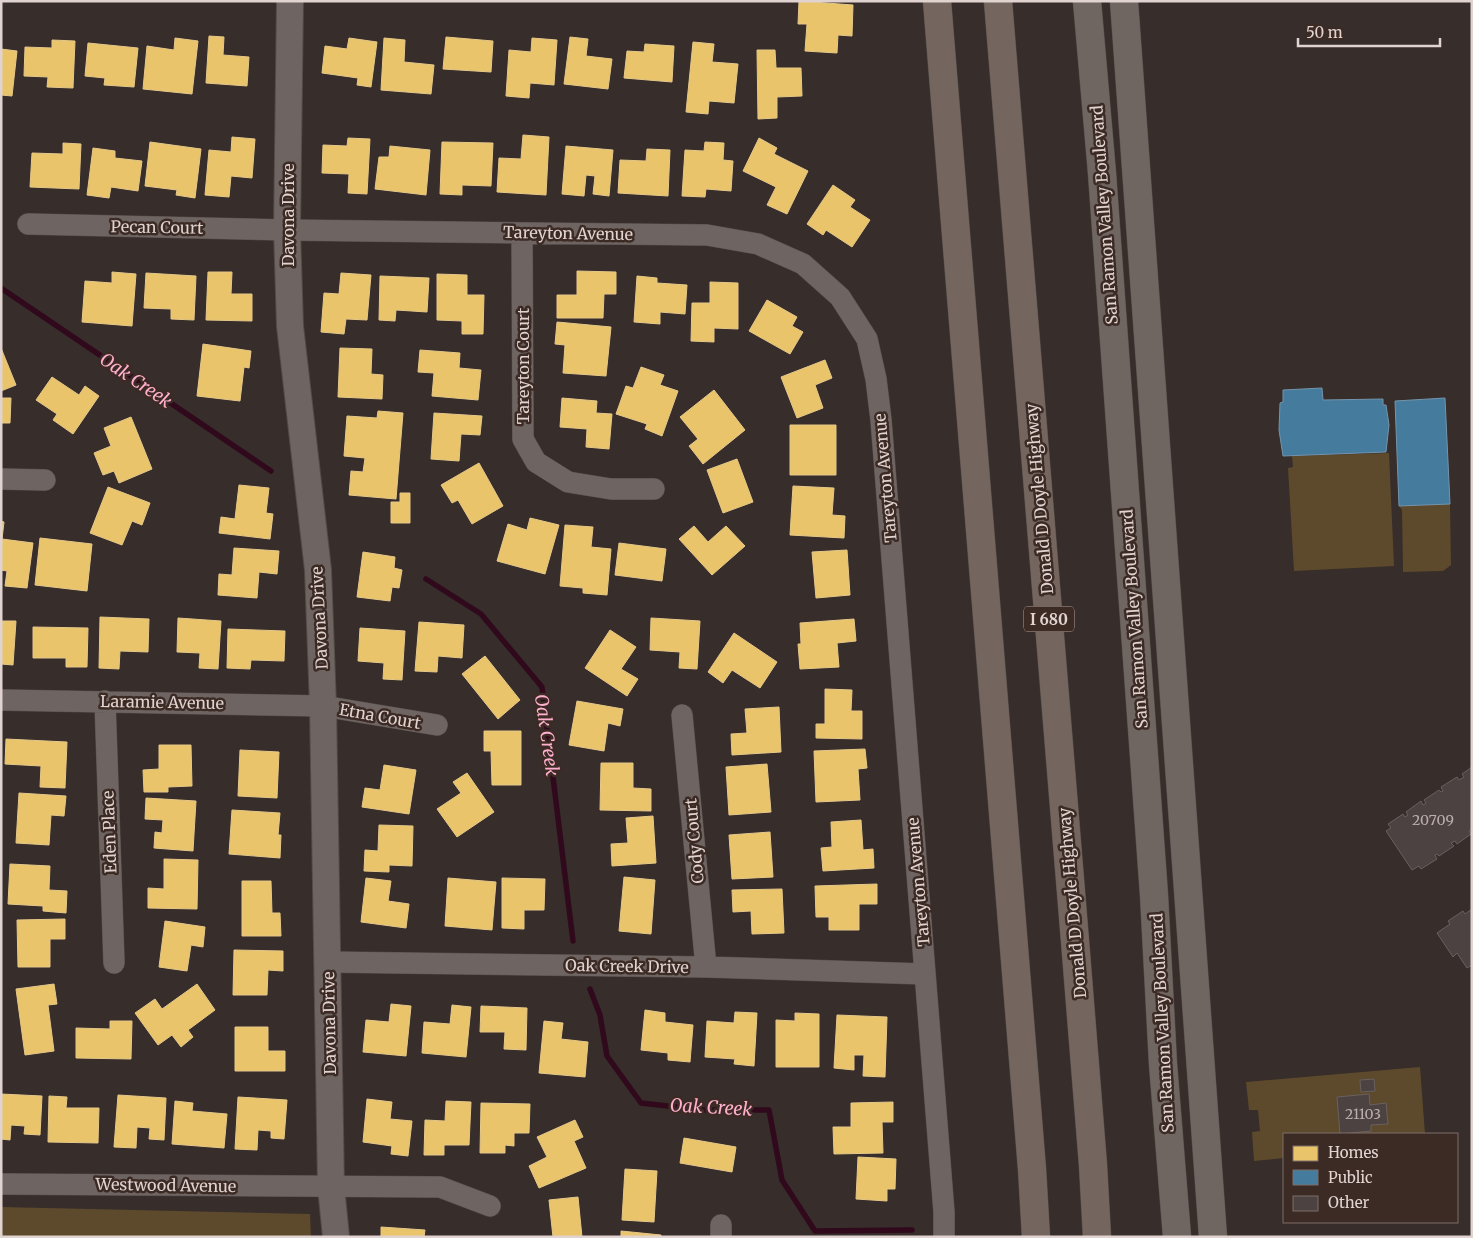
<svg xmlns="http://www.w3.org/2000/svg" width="1473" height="1238" viewBox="0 0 1473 1238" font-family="Merriweather,serif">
<rect width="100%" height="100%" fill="#372d2a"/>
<!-- green -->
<path fill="#5d4a2c" d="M 1389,453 L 1394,566 L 1294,571 L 1288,468 L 1293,467 L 1292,456 Z
M 1450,504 L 1451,565 L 1443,571 L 1403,572 L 1402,510 L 1399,506 Z
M 1420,1067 L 1425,1134 L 1284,1134 L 1284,1158 L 1254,1161 L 1252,1132 L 1260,1131 L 1258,1110 L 1249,1110 L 1246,1082 Z
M 1,1207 L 310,1214 L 311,1237 L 1,1237 Z"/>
<!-- homes -->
<path fill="#e9c46a" stroke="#e6c889" d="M 799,1 L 853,5 L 852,36 L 838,35 L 837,53 L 805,51 L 807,24 L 798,24 Z
M 209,36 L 224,37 L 223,55 L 249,57 L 247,86 L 206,83 Z
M 446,37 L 493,41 L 491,72 L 443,69 Z
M 570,37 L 588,39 L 586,56 L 612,59 L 608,89 L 564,84 Z
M 175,38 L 198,41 L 192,94 L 143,89 L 147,46 L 174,50 Z
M 349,38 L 377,42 L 371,87 L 357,85 L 358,78 L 322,73 L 325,46 L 347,49 Z
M 384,38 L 405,40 L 404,62 L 434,65 L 431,94 L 381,90 Z
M 532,38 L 557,40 L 554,85 L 530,83 L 529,98 L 506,96 L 509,50 L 531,52 Z
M 52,40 L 75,41 L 73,88 L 47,87 L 48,77 L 24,76 L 25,47 L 52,48 Z
M 693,42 L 714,44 L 712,62 L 738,64 L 734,103 L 709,101 L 708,114 L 686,112 Z
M 88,43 L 138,48 L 134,87 L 104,85 L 105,78 L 85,76 Z
M 645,44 L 674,46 L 672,82 L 624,78 L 627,51 L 644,52 Z
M 1,49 L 17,51 L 12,96 L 1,95 Z
M 757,50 L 775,50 L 776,68 L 801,68 L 802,96 L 777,97 L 777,118 L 758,119 Z
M 523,135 L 549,137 L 546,195 L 497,192 L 499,158 L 521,159 Z
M 232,137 L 255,139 L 252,178 L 231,176 L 229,197 L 205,195 L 209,150 L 231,152 Z
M 348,138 L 370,139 L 367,194 L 348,193 L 349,174 L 322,173 L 323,145 L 347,146 Z
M 759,138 L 777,148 L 774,154 L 808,171 L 787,214 L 767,205 L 776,187 L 743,171 Z
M 150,142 L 201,149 L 195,198 L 176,195 L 177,190 L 145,186 Z
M 442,142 L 493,143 L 491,186 L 462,185 L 462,195 L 440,194 Z
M 705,142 L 724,143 L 723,160 L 733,161 L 731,191 L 706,189 L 705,197 L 682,196 L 685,150 L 704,151 Z
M 63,143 L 81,144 L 79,189 L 30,187 L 32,153 L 63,154 Z
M 390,146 L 430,150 L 426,195 L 375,189 L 379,157 L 389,157 Z
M 566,146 L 613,150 L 609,196 L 593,194 L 595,176 L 586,175 L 584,196 L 562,194 Z
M 93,148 L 115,151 L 115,158 L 142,161 L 138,191 L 111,187 L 109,198 L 87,195 Z
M 647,149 L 670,150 L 668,196 L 618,193 L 620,160 L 646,161 Z
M 833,185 L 855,200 L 850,207 L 870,220 L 852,247 L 826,230 L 823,235 L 807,224 Z
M 577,271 L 616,272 L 616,294 L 604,294 L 603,318 L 557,318 L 557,295 L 577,295 Z
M 112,272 L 136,274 L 132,326 L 82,322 L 85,281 L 112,283 Z
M 208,272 L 232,272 L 231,294 L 252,294 L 252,321 L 206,320 Z
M 146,273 L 196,276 L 194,320 L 171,319 L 171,309 L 144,308 Z
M 341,273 L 371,275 L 367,320 L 346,319 L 344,334 L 321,332 L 324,293 L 339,294 Z
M 437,274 L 467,275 L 467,295 L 484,295 L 483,334 L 462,334 L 462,321 L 437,320 Z
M 380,276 L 429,278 L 427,312 L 396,310 L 395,321 L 379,320 Z
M 637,276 L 657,278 L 657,283 L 687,285 L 685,314 L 660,312 L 660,324 L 634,322 Z
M 710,282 L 738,283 L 738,329 L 714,328 L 714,342 L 691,341 L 692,303 L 710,303 Z
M 767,300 L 797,317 L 792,326 L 803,332 L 790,354 L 749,331 Z
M 557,322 L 611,327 L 606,376 L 563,373 L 565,345 L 555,344 Z
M 203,344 L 251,351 L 249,368 L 244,367 L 240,401 L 197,396 Z
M 1,348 L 16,385 L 1,391 Z
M 340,348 L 372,349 L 371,374 L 383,375 L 382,399 L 338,397 Z
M 420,350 L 460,353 L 459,368 L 481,370 L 478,400 L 432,396 L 434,373 L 418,372 Z
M 825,360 L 832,378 L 815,385 L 823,408 L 797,418 L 781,377 Z
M 641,367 L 664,375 L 660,385 L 678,391 L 662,436 L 645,429 L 647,424 L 616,414 L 626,386 L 633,388 Z
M 52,377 L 79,395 L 85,386 L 99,396 L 73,434 L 53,420 L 57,414 L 36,400 Z
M 714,390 L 745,430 L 703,464 L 689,446 L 698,439 L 680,417 Z
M 1,398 L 11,398 L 10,423 L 1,423 Z
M 562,398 L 597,401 L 596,413 L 612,414 L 609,449 L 586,447 L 587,429 L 560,427 Z
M 378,411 L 403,413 L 396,499 L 349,495 L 351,471 L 363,472 L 365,458 L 344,456 L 347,416 L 377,418 Z
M 434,413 L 482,416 L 480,435 L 461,434 L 459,461 L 431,459 Z
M 131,417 L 152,469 L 119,483 L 114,471 L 103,475 L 94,453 L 111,446 L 104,428 Z
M 790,425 L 836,425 L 836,475 L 790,475 Z
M 737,459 L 753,502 L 723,513 L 707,470 Z
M 479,463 L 503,506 L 472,524 L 458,500 L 452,503 L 441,485 Z
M 239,485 L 269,488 L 266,513 L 273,514 L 270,539 L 219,533 L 221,517 L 235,519 Z
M 793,486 L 834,488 L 832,515 L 845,516 L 844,538 L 790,535 Z
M 108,487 L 150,503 L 142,525 L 132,521 L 122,545 L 90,533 Z
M 400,493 L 410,493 L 410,523 L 391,523 L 391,502 L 400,502 Z
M 530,518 L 559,525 L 545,574 L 497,561 L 508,524 L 527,530 Z
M 1,521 L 4,522 L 2,539 L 33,543 L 27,588 L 5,586 L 7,571 L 1,570 Z
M 565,525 L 593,527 L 591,547 L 611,549 L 607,595 L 583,593 L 583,588 L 560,586 Z
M 694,526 L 708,542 L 726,526 L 745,546 L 712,575 L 679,539 Z
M 40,538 L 92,544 L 87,591 L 35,585 Z
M 619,543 L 666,549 L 662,581 L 615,575 Z
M 234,548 L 279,551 L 277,574 L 259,572 L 257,598 L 218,595 L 219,574 L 232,575 Z
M 847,550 L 850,595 L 816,598 L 812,552 Z
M 363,552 L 395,557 L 394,568 L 402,570 L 399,588 L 392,587 L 390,601 L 357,597 Z
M 100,617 L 149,619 L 148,652 L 120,651 L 119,669 L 99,668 Z
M 178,618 L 221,621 L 218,669 L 199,668 L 200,653 L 177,652 Z
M 651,618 L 700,621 L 697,669 L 679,668 L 680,652 L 650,650 Z
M 854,619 L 856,641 L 837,643 L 839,667 L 800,669 L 798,644 L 801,644 L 800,623 Z
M 1,621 L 16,621 L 13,665 L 1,664 Z
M 419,622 L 464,625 L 462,658 L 438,656 L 437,672 L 415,671 Z
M 33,627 L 88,628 L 87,667 L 66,667 L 66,658 L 33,658 Z
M 360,628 L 405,631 L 402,680 L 383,679 L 384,663 L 358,661 Z
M 228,629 L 285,631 L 284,661 L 251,660 L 250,669 L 227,668 Z
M 610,630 L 636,647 L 621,669 L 638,679 L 627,696 L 585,668 Z
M 734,633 L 777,662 L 760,688 L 732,670 L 723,683 L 708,672 Z
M 485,656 L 520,700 L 498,719 L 462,674 Z
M 825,689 L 852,690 L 851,711 L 862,711 L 862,739 L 816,738 L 816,724 L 825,724 Z
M 577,701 L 623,709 L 620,726 L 608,723 L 604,751 L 569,745 Z
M 779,707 L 781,752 L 732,755 L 731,734 L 747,733 L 745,709 Z
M 484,731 L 521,731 L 521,785 L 492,785 L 491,751 L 484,751 Z
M 6,739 L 67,742 L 65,788 L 40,787 L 41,766 L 5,764 Z
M 159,745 L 191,745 L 192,786 L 168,787 L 168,792 L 144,792 L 143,770 L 159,769 Z
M 865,749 L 867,768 L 858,769 L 860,800 L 816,802 L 814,751 Z
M 240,750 L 279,752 L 277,798 L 238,796 Z
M 601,763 L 633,763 L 633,788 L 651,789 L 651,811 L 600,810 Z
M 767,764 L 771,812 L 729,815 L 726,767 Z
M 384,765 L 416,770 L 409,814 L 362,807 L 365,788 L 380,790 Z
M 467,773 L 494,812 L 457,837 L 437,809 L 461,793 L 453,782 Z
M 19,793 L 66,796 L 64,816 L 51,815 L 49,845 L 16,843 Z
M 146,798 L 196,801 L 193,851 L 154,848 L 155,832 L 162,833 L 163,820 L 145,819 Z
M 232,810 L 280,813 L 278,835 L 281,835 L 280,858 L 229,854 Z
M 653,816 L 656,863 L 612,866 L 611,844 L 628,843 L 626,818 Z
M 861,820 L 863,850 L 873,849 L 874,868 L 823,871 L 821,848 L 832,847 L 831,822 Z
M 379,825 L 413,826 L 412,866 L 389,865 L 389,872 L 364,871 L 365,850 L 378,851 Z
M 770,832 L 773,877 L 732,879 L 729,835 Z
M 164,859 L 198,860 L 197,909 L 148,908 L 148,888 L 164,889 Z
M 10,864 L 50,866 L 49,890 L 67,891 L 66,913 L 43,911 L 43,906 L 8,904 Z
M 624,877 L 655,880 L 651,934 L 619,931 Z
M 366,878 L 391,881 L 388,901 L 409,904 L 406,928 L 361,922 Z
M 448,878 L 496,882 L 492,930 L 445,926 Z
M 502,878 L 545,879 L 544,910 L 524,910 L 524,929 L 502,928 Z
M 242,881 L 271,881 L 272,913 L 280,913 L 281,936 L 242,936 Z
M 877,884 L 877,904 L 859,904 L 859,930 L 829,930 L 829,917 L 816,917 L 815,886 Z
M 782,889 L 784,933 L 752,934 L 751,911 L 733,912 L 732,890 Z
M 65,919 L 65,939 L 50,939 L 50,967 L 18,967 L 17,920 Z
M 165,921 L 205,927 L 203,947 L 191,945 L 187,971 L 159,967 Z
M 234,950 L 283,951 L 283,971 L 268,970 L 267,995 L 233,995 Z
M 54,984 L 57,1004 L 48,1005 L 54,1051 L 25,1055 L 16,989 Z
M 197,984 L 215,1010 L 188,1030 L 193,1037 L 181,1047 L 172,1035 L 158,1045 L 135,1013 L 155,999 L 162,1009 Z
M 391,1004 L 411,1006 L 406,1056 L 363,1052 L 366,1020 L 389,1022 Z
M 452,1005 L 471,1007 L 466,1057 L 422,1053 L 424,1022 L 450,1024 Z
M 481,1006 L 527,1008 L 526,1050 L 504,1049 L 505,1032 L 480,1032 Z
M 645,1010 L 665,1013 L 665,1022 L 693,1025 L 690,1062 L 668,1060 L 668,1053 L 641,1050 Z
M 735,1012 L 757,1013 L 754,1066 L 734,1064 L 735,1059 L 705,1057 L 707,1021 L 734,1023 Z
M 795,1013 L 819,1014 L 819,1067 L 776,1067 L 776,1020 L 795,1021 Z
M 837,1015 L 887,1017 L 885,1077 L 863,1076 L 864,1055 L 854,1055 L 854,1070 L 834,1068 Z
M 110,1021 L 132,1021 L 131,1059 L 76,1058 L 76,1028 L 110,1029 Z
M 544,1021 L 563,1023 L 561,1039 L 588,1042 L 585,1077 L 539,1073 Z
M 235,1027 L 268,1027 L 268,1051 L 285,1051 L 285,1071 L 235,1071 Z
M 1,1094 L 42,1096 L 40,1135 L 24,1134 L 25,1126 L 11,1125 L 10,1140 L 1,1139 Z
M 118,1095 L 166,1098 L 164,1140 L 149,1139 L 150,1128 L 137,1127 L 136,1148 L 114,1147 Z
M 49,1096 L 67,1097 L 66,1108 L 99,1108 L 98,1143 L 48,1142 Z
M 238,1097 L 287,1100 L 284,1139 L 271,1138 L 271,1131 L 258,1130 L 257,1150 L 235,1149 Z
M 367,1099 L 392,1102 L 390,1119 L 412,1121 L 408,1156 L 391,1154 L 392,1146 L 363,1142 Z
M 175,1101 L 193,1103 L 192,1111 L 227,1114 L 224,1148 L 172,1144 Z
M 446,1101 L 471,1102 L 469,1145 L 444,1145 L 444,1155 L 424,1155 L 425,1120 L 445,1121 Z
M 893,1102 L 893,1122 L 882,1122 L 883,1153 L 834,1154 L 833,1127 L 851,1127 L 851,1103 Z
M 481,1103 L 530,1104 L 529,1133 L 514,1133 L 514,1146 L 505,1145 L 505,1153 L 480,1153 Z
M 575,1120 L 583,1137 L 574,1141 L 586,1168 L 539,1188 L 529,1166 L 547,1157 L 537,1137 Z
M 684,1138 L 736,1147 L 732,1172 L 680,1163 Z
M 858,1157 L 896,1159 L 895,1189 L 887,1189 L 887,1201 L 856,1199 Z
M 625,1169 L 657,1171 L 654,1222 L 622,1220 Z
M 578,1197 L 582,1237 L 553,1237 L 549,1200 Z
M 381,1227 L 425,1230 L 424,1237 L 381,1237 Z
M 621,1231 L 661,1235 L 661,1237 L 621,1237 Z"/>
<!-- public -->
<path fill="#457b9d" stroke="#7495ac" d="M 1322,388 L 1323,400 L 1383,399 L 1383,405 L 1386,405 L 1389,425 L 1386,452 L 1283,456 L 1279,430 L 1280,403 L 1283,402 L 1283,390 Z
M 1445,398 L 1450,504 L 1399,506 L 1395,401 Z"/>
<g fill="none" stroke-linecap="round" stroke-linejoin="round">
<!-- stream -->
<path stroke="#300a1c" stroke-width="5.5" d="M 1,288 L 271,471
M 426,579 L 481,614 L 542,687 L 573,941
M 590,989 L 600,1015 L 607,1056 L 641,1103 L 704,1110 L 769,1110 L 782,1180 L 815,1231 L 912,1230"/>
</g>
<!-- building -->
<path fill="#4b4241" stroke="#6a615f" d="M 1472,767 L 1472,829 L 1469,831 L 1471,834 L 1457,844 L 1455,841 L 1451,843 L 1454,846 L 1439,856 L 1437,854 L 1435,855 L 1437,859 L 1421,869 L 1419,866 L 1412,870 L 1386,831 L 1391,828 L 1388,824 L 1403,814 L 1405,817 L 1408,815 L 1406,812 L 1421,801 L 1423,805 L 1426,803 L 1424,800 L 1439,790 L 1441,792 L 1443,791 L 1441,787 L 1457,777 L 1459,780 L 1464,777 L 1462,774 Z
M 1472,909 L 1472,965 L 1467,968 L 1457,953 L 1453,957 L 1437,933 L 1450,924 L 1448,921 L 1463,911 L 1465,914 Z
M 1374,1079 L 1375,1091 L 1361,1092 L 1360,1080 Z
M 1369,1094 L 1370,1105 L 1386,1103 L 1388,1124 L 1371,1125 L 1371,1131 L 1340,1134 L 1337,1097 Z"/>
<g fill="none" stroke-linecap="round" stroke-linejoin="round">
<defs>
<path id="minor" d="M 28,224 L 287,230 L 707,235 L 758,244 L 803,264 L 840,297 L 867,339 L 876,379 L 881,420 L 944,1212 L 944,1237
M 522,233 L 523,439 L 536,462 L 568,482 L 611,489 L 654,489
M 1,479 L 45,480
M 1,700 L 323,706 L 437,725
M 105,701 L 114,963
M 682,715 L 706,967
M 328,962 L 706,967 L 925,974
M 1,1184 L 440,1187 L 490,1206
M 721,1237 L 721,1225"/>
<path id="tertiary" d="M 290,1 L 287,230 L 290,326 L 318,570 L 323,706 L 331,1187 L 336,1237"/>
<path id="secondary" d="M 1087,1 L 1102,173 L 1154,895 L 1163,1064 L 1177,1237
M 1124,1 L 1213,1237"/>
<path id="motorway" d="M 937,1 L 1032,1169 L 1036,1237
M 998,1 L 1075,941 L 1093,1165 L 1097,1237"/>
</defs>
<!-- minor casing -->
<use href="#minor" stroke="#544b49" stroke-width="22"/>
<!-- tertiary casing -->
<use href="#tertiary" stroke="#544b49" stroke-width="28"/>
<!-- secondary casing -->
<use href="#secondary" stroke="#544b49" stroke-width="29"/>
<!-- motorway casing -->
<use href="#motorway" stroke="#544b49" stroke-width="29"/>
<!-- minor -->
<use href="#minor" stroke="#6e6562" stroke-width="21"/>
<!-- tertiary -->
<use href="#tertiary" stroke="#6e6562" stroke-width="26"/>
<!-- secondary -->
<use href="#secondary" stroke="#6f6561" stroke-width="28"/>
<!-- motorway -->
<use href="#motorway" stroke="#74665e" stroke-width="28"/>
</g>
<g text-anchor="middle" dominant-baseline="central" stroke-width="5" stroke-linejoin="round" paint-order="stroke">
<!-- number labels -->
<g font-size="14" fill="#bbafac">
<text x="1433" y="820">20709</text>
<text x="1363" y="1114">21103</text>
</g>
<!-- shield labels -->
<rect fill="#3c2a25" stroke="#afa09d" stroke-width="1" x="1024" y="606.5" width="50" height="25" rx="4"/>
<g font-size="15" font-weight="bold" fill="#e0d3d0">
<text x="1049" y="619">I 680</text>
</g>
<!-- street labels -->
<g font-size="16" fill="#e0d3d0" stroke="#3c2a25">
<text transform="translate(288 215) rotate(-90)">Davona Drive</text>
<text transform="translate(1104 215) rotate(-94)">San Ramon Valley Boulevard</text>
<text transform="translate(157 227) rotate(1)">Pecan Court</text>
<text transform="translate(568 233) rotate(1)">Tareyton Avenue</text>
<text transform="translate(523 366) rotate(-90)">Tareyton Court</text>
<text transform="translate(885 478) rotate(-95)">Tareyton Avenue</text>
<text transform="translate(1039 499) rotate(-95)">Donald D Doyle Highway</text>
<text transform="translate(319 618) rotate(-93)">Davona Drive</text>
<text transform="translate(1134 619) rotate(-94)">San Ramon Valley Boulevard</text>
<text transform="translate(162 702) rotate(1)">Laramie Avenue</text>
<text transform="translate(380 716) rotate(10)">Etna Court</text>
<text transform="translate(109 832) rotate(-92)">Eden Place</text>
<text transform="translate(694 841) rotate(-95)">Cody Court</text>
<text transform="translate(918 882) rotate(-95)">Tareyton Avenue</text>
<text transform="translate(1072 903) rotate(-95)">Donald D Doyle Highway</text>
<text transform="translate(627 966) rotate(1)">Oak Creek Drive</text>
<text transform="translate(329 1023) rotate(-91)">Davona Drive</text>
<text transform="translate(1162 1023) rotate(-93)">San Ramon Valley Boulevard</text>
<text transform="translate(166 1185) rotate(1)">Westwood Avenue</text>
</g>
<!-- water labels -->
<g font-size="18" font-style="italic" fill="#feb0ce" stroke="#3c2a25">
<text transform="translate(136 380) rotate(34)">Oak Creek</text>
<text transform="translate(547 735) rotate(82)">Oak Creek</text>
<text transform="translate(711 1107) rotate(3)">Oak Creek</text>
</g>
</g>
<!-- border -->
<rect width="1473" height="1238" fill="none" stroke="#e0d3d0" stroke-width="5"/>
<!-- legend -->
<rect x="1283" y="1133" width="175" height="90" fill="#3c2a25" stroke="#7e6e69"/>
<rect x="1293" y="1146" width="25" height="15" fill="#e9c46a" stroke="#7e6e69"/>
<text x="1328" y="1158" font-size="15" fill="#e0d3d0">Homes</text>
<rect x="1293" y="1170" width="25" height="15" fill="#457b9d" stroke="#7e6e69"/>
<text x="1328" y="1183" font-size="15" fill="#e0d3d0">Public</text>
<rect x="1293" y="1196" width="25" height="15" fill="#4b4241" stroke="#7e6e69"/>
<text x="1328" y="1208" font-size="15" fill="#e0d3d0">Other</text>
<!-- scale -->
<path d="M1298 38v8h142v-8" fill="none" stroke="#e0d3d0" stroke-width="2.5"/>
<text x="1306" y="38" font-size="15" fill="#e0d3d0" stroke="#3c2a25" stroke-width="4" paint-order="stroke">50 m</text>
</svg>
